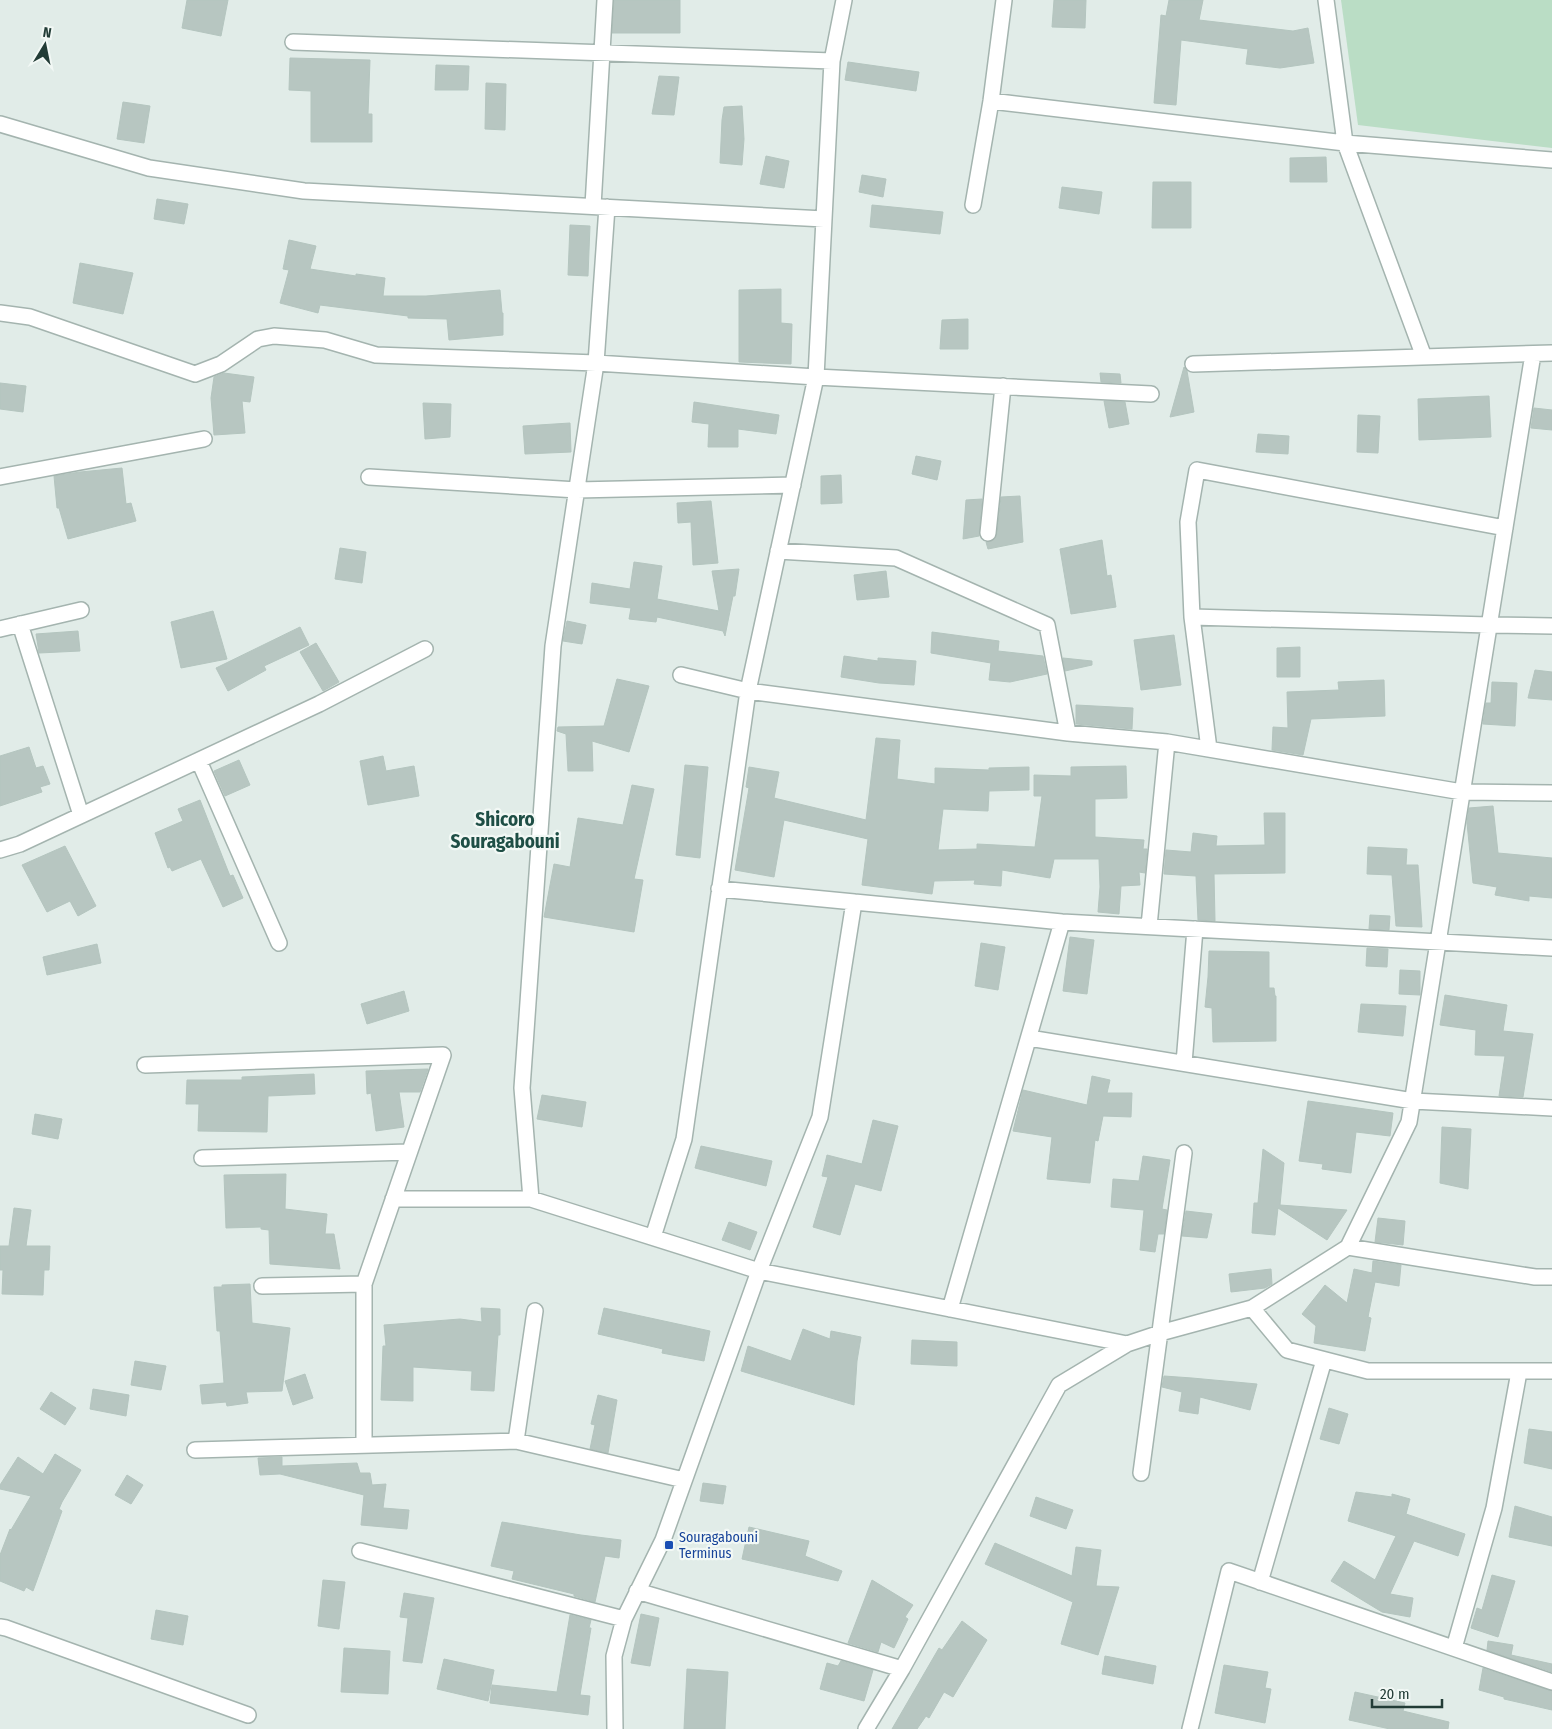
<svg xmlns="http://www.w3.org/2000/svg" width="1552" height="1729" viewBox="0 0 1552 1729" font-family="'Fira Sans Condensed',sans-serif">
<rect width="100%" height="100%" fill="#e1ece8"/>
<!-- green -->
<path fill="#baddc5" d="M 1341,0 L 1552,0 L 1552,148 L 1358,125 Z"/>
<!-- building -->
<path fill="#b7c6c1" stroke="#b4c5bf" d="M 187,0 L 228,0 L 221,36 L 182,28 Z
M 614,0 L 680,0 L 680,33 L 612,33 Z
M 1054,0 L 1086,0 L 1085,28 L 1052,27 Z
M 1169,0 L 1203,0 L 1199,20 L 1293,31 L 1308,28 L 1314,63 L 1280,68 L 1246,64 L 1248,49 L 1181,40 L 1176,105 L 1154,103 L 1161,15 L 1166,16 Z
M 290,58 L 370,60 L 368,114 L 372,114 L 372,142 L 311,142 L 311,91 L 289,90 Z
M 848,62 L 919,72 L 916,91 L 845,80 Z
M 436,65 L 469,66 L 468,90 L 435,90 Z
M 659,76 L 679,77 L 674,115 L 652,114 Z
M 486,83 L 506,84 L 505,130 L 485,129 Z
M 123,102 L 150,106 L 144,143 L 117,139 Z
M 742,106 L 744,139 L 742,165 L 720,163 L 722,120 L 724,107 Z
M 766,156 L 789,161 L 784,188 L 760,184 Z
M 1326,157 L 1327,182 L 1290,182 L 1290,158 Z
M 862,175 L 886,179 L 883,197 L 859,192 Z
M 1153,182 L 1191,182 L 1191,228 L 1152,228 Z
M 1062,187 L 1102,192 L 1099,214 L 1059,208 Z
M 157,199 L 188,204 L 184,224 L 154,219 Z
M 872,205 L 943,212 L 940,234 L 870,227 Z
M 570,225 L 590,226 L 588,276 L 568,275 Z
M 289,240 L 316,246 L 310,269 L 356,276 L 356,274 L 385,278 L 383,296 L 426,296 L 500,290 L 502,313 L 503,313 L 503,335 L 449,340 L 447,319 L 408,318 L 408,316 L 320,305 L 318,313 L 280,303 L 289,270 L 283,269 Z
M 80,263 L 133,273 L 123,314 L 73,303 Z
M 781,289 L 781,323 L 792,324 L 791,364 L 739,362 L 739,290 Z
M 968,319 L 968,349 L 940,349 L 942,320 Z
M 1184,367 L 1187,371 L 1194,412 L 1170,417 Z
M 224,373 L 254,377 L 250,402 L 242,401 L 245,433 L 214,435 L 211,398 L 214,377 Z
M 1100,373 L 1120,374 L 1121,383 L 1101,382 Z
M 0,383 L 26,386 L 23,412 L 0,409 Z
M 1489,396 L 1491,437 L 1419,440 L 1418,399 Z
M 1104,401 L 1125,402 L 1129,424 L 1109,428 Z
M 694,402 L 779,415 L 776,434 L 738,429 L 738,447 L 708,447 L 709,424 L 692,422 Z
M 423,403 L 451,404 L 450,437 L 425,439 Z
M 1534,408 L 1552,410 L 1552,430 L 1531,428 Z
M 1358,415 L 1380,416 L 1378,453 L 1357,452 Z
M 570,423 L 571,452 L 525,454 L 523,426 Z
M 1258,434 L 1289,436 L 1288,454 L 1256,452 Z
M 916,456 L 941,461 L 937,480 L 912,474 Z
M 122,468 L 126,504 L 131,503 L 136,521 L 68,539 L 59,508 L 57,508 L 54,476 L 80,472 Z
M 841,475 L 842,503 L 821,504 L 821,476 Z
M 1020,496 L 1023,542 L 988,549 L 986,542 L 992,541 L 997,534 L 1001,497 Z
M 982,499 L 979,536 L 963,539 L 966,500 Z
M 711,501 L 718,563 L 693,565 L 691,522 L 678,523 L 677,503 Z
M 1102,540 L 1107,576 L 1111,575 L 1116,607 L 1071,614 L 1060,549 Z
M 340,548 L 366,552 L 362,583 L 335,579 Z
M 634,562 L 662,566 L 657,599 L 719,611 L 712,571 L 739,569 L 735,596 L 733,596 L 725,636 L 723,631 L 657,617 L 656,622 L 629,619 L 631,608 L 590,603 L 592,583 L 630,589 Z
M 886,571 L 889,597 L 857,600 L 854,575 Z
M 213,611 L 227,659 L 181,668 L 171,622 Z
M 567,621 L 586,625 L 582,644 L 563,641 Z
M 300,627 L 309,645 L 264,666 L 266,670 L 228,691 L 216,668 Z
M 78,631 L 80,651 L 39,653 L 36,634 Z
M 932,632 L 999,641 L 998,651 L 1043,656 L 1047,674 L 1010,682 L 989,680 L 991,663 L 931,653 Z
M 1174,635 L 1181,685 L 1141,690 L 1134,640 Z
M 316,643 L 339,682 L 323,691 L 300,652 Z
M 1300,647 L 1300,677 L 1277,677 L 1277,648 Z
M 844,656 L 878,661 L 878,658 L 916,661 L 914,685 L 879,683 L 841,677 Z
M 1063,658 L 1092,661 L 1092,665 L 1065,671 Z
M 1535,670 L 1552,672 L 1552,700 L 1528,698 Z
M 617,679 L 649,686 L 629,752 L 592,741 L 593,771 L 568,771 L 566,734 L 557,731 L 558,727 L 604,726 Z
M 1384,680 L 1385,716 L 1311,719 L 1303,755 L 1272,750 L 1273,727 L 1288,728 L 1287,692 L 1339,690 L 1338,682 Z
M 1492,682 L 1517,683 L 1515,726 L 1483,724 L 1486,703 L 1491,703 Z
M 1076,705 L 1133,708 L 1132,729 L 1076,724 Z
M 876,738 L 900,740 L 897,779 L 935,784 L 935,768 L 989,770 L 989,768 L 1029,767 L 1029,790 L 989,791 L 988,811 L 943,809 L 938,850 L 977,849 L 977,844 L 1035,847 L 1042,796 L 1034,796 L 1034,775 L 1071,776 L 1071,767 L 1126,766 L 1127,798 L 1095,799 L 1095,837 L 1144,840 L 1143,849 L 1147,849 L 1145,873 L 1139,872 L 1140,885 L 1121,886 L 1119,914 L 1098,912 L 1100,887 L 1099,859 L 1054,859 L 1050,878 L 1002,870 L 1001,886 L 974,884 L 975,880 L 934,881 L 932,894 L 862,885 L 868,839 L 784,820 L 774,877 L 735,870 L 749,788 L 746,787 L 749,767 L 779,772 L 774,798 L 866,820 Z
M 29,747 L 36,768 L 43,766 L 50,784 L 40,787 L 42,792 L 0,806 L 0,756 Z
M 383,756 L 386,771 L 414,766 L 419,796 L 368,805 L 360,761 Z
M 239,760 L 250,785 L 225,796 L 214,771 Z
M 685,765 L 708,767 L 700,858 L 676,855 Z
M 632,785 L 654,789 L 634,879 L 643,880 L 634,932 L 544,917 L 554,864 L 570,867 L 578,818 L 623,825 Z
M 200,800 L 230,876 L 233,875 L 243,898 L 223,907 L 201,859 L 172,871 L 170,867 L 168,868 L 155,833 L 183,821 L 178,809 Z
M 1493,806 L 1498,853 L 1552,858 L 1552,898 L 1529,896 L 1529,901 L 1495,895 L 1497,887 L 1473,883 L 1467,823 L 1469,808 Z
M 1264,813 L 1285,813 L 1285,873 L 1214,874 L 1215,921 L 1198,920 L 1196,876 L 1164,874 L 1166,850 L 1191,852 L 1193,833 L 1217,836 L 1216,846 L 1265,845 Z
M 65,846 L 96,906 L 78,916 L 70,901 L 47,912 L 22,865 Z
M 1368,847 L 1407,849 L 1406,865 L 1418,865 L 1422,927 L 1396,926 L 1392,875 L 1367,874 Z
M 1370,915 L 1390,916 L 1389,930 L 1369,929 Z
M 1070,937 L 1094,940 L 1087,994 L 1063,991 Z
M 981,943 L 1005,947 L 998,990 L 975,986 Z
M 97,944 L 101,963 L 47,975 L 43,957 Z
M 1367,948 L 1388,949 L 1387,967 L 1366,966 Z
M 1209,951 L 1269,952 L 1269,988 L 1274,988 L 1275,996 L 1276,996 L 1276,1041 L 1213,1042 L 1212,1008 L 1205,1007 L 1208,977 Z
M 1400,970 L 1420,971 L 1420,995 L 1399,994 Z
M 404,991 L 409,1011 L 367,1024 L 361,1004 Z
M 1445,995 L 1507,1005 L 1503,1031 L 1533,1034 L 1523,1097 L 1499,1096 L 1505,1056 L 1475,1055 L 1476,1030 L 1440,1025 Z
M 1361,1004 L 1406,1006 L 1403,1036 L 1358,1032 Z
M 428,1069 L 420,1092 L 399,1092 L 404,1127 L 376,1131 L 371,1093 L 367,1094 L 366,1071 Z
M 314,1074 L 315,1094 L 268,1096 L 267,1132 L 198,1131 L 199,1104 L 186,1104 L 187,1080 L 242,1080 L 242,1077 Z
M 1092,1076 L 1110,1080 L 1107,1093 L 1132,1093 L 1131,1117 L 1103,1116 L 1098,1141 L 1095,1140 L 1090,1183 L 1047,1179 L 1052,1137 L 1013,1131 L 1023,1090 L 1087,1105 Z
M 542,1095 L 586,1102 L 582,1127 L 537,1119 Z
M 1308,1101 L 1393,1113 L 1390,1136 L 1356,1132 L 1351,1173 L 1322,1169 L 1323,1164 L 1299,1161 Z
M 35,1114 L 62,1119 L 58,1139 L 32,1134 Z
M 873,1120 L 898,1126 L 881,1191 L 855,1184 L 840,1235 L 813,1227 L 828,1177 L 822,1176 L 827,1155 L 862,1164 Z
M 1442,1127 L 1471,1129 L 1468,1189 L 1440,1183 Z
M 701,1146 L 772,1161 L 766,1186 L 695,1168 Z
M 1263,1149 L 1284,1163 L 1280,1205 L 1347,1210 L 1327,1240 L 1278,1208 L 1275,1235 L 1252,1233 L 1254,1203 L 1258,1203 Z
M 1143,1156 L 1170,1160 L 1162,1209 L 1167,1210 L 1164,1234 L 1158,1234 L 1155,1252 L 1140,1250 L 1144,1210 L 1111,1207 L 1113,1179 L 1139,1181 Z
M 286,1174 L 285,1209 L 327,1214 L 325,1234 L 334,1234 L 340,1269 L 270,1264 L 269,1230 L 261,1229 L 261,1227 L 226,1228 L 224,1175 Z
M 14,1208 L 31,1210 L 26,1246 L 50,1246 L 49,1270 L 44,1270 L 43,1295 L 2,1294 L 3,1270 L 0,1270 L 0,1246 L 9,1246 Z
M 1186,1211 L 1212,1214 L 1207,1238 L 1182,1236 Z
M 1378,1218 L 1405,1221 L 1403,1245 L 1375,1242 Z
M 729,1222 L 757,1232 L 750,1250 L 722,1240 Z
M 1373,1261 L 1401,1265 L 1399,1286 L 1375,1282 L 1368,1317 L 1371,1318 L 1365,1351 L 1314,1343 L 1316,1326 L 1302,1314 L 1325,1285 L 1347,1303 L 1354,1269 L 1372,1273 Z
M 1271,1269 L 1272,1284 L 1265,1288 L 1231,1292 L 1229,1274 Z
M 250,1284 L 252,1323 L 290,1328 L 282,1391 L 246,1392 L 248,1403 L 227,1406 L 226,1402 L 202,1404 L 200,1385 L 224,1383 L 220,1331 L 217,1331 L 214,1287 L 222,1287 L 222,1285 Z
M 481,1308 L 500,1309 L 500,1335 L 498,1335 L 494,1391 L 471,1390 L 472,1371 L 413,1367 L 413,1401 L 381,1400 L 383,1346 L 386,1346 L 384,1325 L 460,1319 L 482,1322 Z
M 604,1308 L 710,1331 L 704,1361 L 662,1353 L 663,1349 L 598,1334 Z
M 803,1329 L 830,1339 L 831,1331 L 861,1337 L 857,1361 L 854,1405 L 741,1371 L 748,1346 L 791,1361 Z
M 912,1340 L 957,1342 L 957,1366 L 911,1364 Z
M 135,1361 L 166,1366 L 161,1390 L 131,1385 Z
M 305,1374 L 313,1398 L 293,1405 L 285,1381 Z
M 1164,1376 L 1192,1378 L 1257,1384 L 1250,1410 L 1200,1397 L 1198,1414 L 1179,1411 L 1182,1392 L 1162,1387 Z
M 93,1389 L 129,1395 L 126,1416 L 90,1409 Z
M 51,1392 L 76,1408 L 65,1425 L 40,1409 Z
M 598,1395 L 617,1400 L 608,1453 L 590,1449 L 595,1425 L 591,1424 Z
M 1329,1408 L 1348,1414 L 1339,1444 L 1320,1439 Z
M 1529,1429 L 1552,1432 L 1552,1469 L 1524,1463 Z
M 55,1454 L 81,1470 L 62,1502 L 59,1509 L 62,1511 L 33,1591 L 26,1587 L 24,1591 L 0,1581 L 0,1555 L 10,1529 L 11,1530 L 31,1496 L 0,1489 L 0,1485 L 18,1457 L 43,1474 Z
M 282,1457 L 282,1466 L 357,1463 L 360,1473 L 370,1473 L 372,1485 L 386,1484 L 383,1508 L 409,1510 L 407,1529 L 361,1525 L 364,1495 L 280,1474 L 260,1475 L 258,1458 Z
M 127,1475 L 143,1485 L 131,1504 L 115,1495 Z
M 703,1483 L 726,1486 L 723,1504 L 700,1501 Z
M 1356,1492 L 1392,1497 L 1392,1494 L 1410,1499 L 1406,1514 L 1465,1534 L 1458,1556 L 1414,1541 L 1390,1594 L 1413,1598 L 1410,1617 L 1382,1612 L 1331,1581 L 1344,1561 L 1375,1580 L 1396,1536 L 1348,1521 Z
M 1036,1497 L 1073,1510 L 1066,1529 L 1030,1516 Z
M 1515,1506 L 1552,1517 L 1552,1546 L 1509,1537 Z
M 502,1522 L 581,1535 L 621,1540 L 619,1558 L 605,1556 L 595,1602 L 574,1596 L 574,1594 L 512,1579 L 514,1571 L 491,1566 Z
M 749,1527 L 809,1541 L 805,1556 L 842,1571 L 838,1581 L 742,1559 Z
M 995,1543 L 1072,1576 L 1076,1547 L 1101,1550 L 1096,1586 L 1119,1587 L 1098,1655 L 1061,1644 L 1073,1602 L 985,1564 Z
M 1492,1575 L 1515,1581 L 1498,1637 L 1471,1628 L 1477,1608 L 1482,1610 Z
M 323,1580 L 345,1582 L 339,1629 L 318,1626 Z
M 872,1580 L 913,1605 L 905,1617 L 908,1619 L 894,1648 L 881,1642 L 878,1652 L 848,1643 Z
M 404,1593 L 434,1598 L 422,1663 L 403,1661 L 408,1618 L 400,1617 Z
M 156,1610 L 188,1616 L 183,1645 L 151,1639 Z
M 641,1614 L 659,1618 L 650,1666 L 631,1663 Z
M 570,1615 L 591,1620 L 589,1628 L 591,1628 L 580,1695 L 590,1696 L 588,1715 L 490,1703 L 492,1685 L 557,1692 Z
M 962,1621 L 987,1640 L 953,1697 L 944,1692 L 929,1718 L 926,1716 L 917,1729 L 892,1729 L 939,1648 L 942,1650 Z
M 1488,1641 L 1513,1645 L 1511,1655 L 1552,1664 L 1552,1672 L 1487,1650 Z
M 344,1648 L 390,1651 L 388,1694 L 341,1692 Z
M 1105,1656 L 1156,1666 L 1153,1684 L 1102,1674 Z
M 444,1659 L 494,1670 L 488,1701 L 437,1689 Z
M 841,1661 L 873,1670 L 864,1701 L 820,1689 L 827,1663 L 838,1666 Z
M 1224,1665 L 1268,1672 L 1265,1688 L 1271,1689 L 1265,1723 L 1215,1713 Z
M 1483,1668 L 1552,1691 L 1552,1710 L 1504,1699 L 1504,1697 L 1479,1690 Z
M 687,1669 L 728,1672 L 725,1729 L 684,1729 Z
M 1355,1692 L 1405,1703 L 1403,1711 L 1449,1722 L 1448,1729 L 1390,1729 L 1349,1720 Z"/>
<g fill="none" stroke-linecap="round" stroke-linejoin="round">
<defs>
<path id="street" d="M 1326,0 L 1345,143 L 1424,357
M 293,42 L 832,61
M 991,101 L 1345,143 L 1552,160
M 0,124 L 149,168 L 304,191 L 824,219
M 973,205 L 991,101 L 1004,0
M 593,206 L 605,0
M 0,313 L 30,317 L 195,374 L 221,364 L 258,339 L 274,336 L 325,340 L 376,355 L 596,363 L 816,377 L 1151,394
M 1193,364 L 1552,353
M 0,477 L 204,439
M 369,477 L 577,490 L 793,485
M 988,533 L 1003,386
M 778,551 L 896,558 L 1047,625 L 1068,733
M 1192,617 L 1489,625 L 1552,626
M 20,624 L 81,815
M 0,629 L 81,610
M 681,675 L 748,691 L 1068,733 L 1167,742 L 1462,792 L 1552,793
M 1209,749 L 1192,617 L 1188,522 L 1197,470 L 1505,528
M 199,761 L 279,943
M 0,850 L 20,844 L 319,704 L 425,649
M 719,889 L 1062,922 L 1552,948
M 1149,926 L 1167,742
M 1029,1038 L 1413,1101 L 1552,1108
M 1184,1063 L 1195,929
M 145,1065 L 443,1055 L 364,1284 L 364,1445
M 202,1158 L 409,1152
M 393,1199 L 531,1199 L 759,1271 L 1127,1344
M 531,1199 L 522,1088 L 553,646 L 596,363 L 607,207
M 653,1237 L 684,1139 L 748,691 L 816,377 L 832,61 L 844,0
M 1348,1247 L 1535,1277 L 1552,1277
M 262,1286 L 364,1284
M 1252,1308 L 1287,1350 L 1368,1371 L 1552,1371
M 950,1309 L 1062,922
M 516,1441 L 535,1311
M 195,1450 L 516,1441 L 684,1480
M 1141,1473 L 1184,1153
M 360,1551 L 624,1619
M 1260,1582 L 1324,1360
M 637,1591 L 902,1669
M 0,1627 L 6,1628 L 248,1715
M 1454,1648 L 1494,1508 L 1519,1372
M 615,1729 L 614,1656 L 624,1619 L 663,1540 L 759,1271 L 820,1117 L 854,902
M 866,1729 L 902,1669 L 1059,1385 L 1127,1344 L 1160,1333 L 1252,1308 L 1348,1247 L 1409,1122 L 1533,354
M 1190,1729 L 1229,1571 L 1552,1682"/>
</defs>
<!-- street casing -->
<use href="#street" stroke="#a4b4af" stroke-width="18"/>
<!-- street -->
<use href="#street" stroke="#fff" stroke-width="15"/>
</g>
<!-- markers -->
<rect fill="#1a4fb4" stroke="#f2f8f5" stroke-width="2" x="664" y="1540" width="10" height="10" rx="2.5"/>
<g text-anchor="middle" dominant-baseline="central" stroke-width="4.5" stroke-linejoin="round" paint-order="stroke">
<!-- transit labels -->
<g font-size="14" fill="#164399" stroke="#f2f8f5" text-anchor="start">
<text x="679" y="1537">Souragabouni<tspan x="679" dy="16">Terminus</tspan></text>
</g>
<!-- district labels -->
<g font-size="19" font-weight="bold" fill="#1e4e45" stroke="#f2f8f5">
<text x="505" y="819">Shicoro<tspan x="505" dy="22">Souragabouni</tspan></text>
</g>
</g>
<!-- north arrow -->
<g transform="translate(45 45) rotate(10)" stroke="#f2f8f5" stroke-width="4" paint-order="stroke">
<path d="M0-4L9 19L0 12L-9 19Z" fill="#223c36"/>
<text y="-8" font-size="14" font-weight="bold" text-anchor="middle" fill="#223c36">N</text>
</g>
<!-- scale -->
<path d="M1372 1699v8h70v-8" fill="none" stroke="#223c36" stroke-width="2.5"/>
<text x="1380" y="1699" font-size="15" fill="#223c36" stroke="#f2f8f5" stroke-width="4" paint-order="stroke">20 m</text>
</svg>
